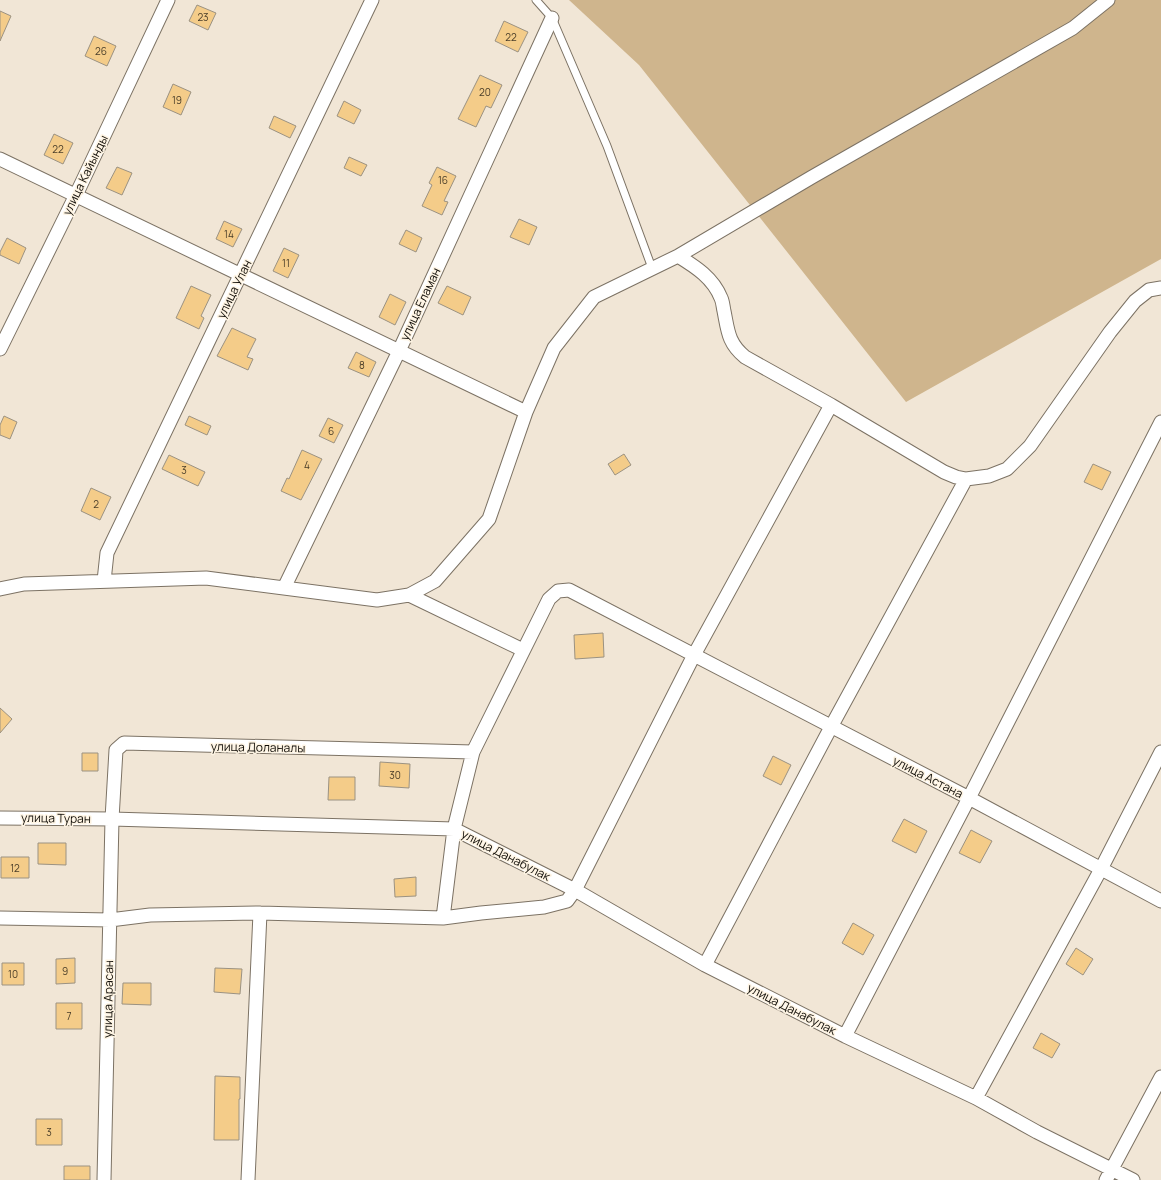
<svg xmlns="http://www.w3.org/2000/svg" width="1161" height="1180" viewBox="0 0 1161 1180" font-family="Manrope,sans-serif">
<rect width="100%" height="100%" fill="#f1e6d6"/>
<!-- green -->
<path fill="#cfb58d" d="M 569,0 L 1161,0 L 1161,259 L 906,402 L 639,65 Z"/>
<!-- building -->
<path fill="#f4cc89" stroke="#9b9282" d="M 197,5 L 216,13 L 208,30 L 189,21 Z
M 0,11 L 11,16 L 0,41 Z
M 504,21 L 528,32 L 518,52 L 495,41 Z
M 94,36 L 116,46 L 107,66 L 85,56 Z
M 480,75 L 502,85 L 491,108 L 486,106 L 476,127 L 458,119 Z
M 173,84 L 191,92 L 181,115 L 163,107 Z
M 344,101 L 361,110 L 354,124 L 337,116 Z
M 274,116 L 296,126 L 290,138 L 269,128 Z
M 54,134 L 73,143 L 63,164 L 44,155 Z
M 349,157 L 367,165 L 361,176 L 344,168 Z
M 117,167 L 132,173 L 122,195 L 106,188 Z
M 437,167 L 456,176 L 444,201 L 448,202 L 442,215 L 422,206 L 432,185 L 429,183 Z
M 519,219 L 537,227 L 529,245 L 510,237 Z
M 224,221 L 242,229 L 233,247 L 216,239 Z
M 406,230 L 422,238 L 416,252 L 399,244 Z
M 7,238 L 26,248 L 19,264 L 0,255 L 0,252 Z
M 284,248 L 299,255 L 288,278 L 273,271 Z
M 191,286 L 211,295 L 201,316 L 204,318 L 199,329 L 176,318 Z
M 447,286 L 471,297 L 463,315 L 438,303 Z
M 390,294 L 406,302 L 395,325 L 379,317 Z
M 232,328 L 256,339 L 247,357 L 253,359 L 248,370 L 217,356 Z
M 356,352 L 376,362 L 369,377 L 348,368 Z
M 4,416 L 17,422 L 10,439 L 0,435 L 0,425 Z
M 189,416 L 211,426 L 207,435 L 185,425 Z
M 328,418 L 343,425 L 334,443 L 319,436 Z
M 302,450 L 322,459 L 301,500 L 281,491 L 287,478 L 289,479 Z
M 624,454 L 631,465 L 615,475 L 608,464 Z
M 169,455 L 205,472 L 198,486 L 162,469 Z
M 1093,464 L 1111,472 L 1102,490 L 1084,482 Z
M 91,488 L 111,497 L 100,520 L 81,511 Z
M 603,633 L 604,657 L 575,659 L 574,635 Z
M 0,708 L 12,719 L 0,733 Z
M 82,753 L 98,753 L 98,771 L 82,771 Z
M 773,756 L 791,765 L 781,785 L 763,776 Z
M 380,762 L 410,764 L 409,788 L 379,786 Z
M 329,777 L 355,777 L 355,800 L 328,800 Z
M 904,819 L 927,831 L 916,853 L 892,841 Z
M 971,830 L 992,841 L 980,863 L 959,853 Z
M 38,843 L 66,843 L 66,865 L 38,864 Z
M 1,857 L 29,857 L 29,878 L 1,878 Z
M 416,877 L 416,896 L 395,897 L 394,879 Z
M 853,923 L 874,935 L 863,955 L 842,943 Z
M 1076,948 L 1093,959 L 1083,975 L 1066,964 Z
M 75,958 L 75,983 L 56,984 L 56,959 Z
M 2,963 L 24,963 L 24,985 L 2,985 Z
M 215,968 L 242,969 L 240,994 L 214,992 Z
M 123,983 L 151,983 L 151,1005 L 122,1004 Z
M 56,1003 L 82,1003 L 82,1029 L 56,1029 Z
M 1041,1033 L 1060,1044 L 1052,1058 L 1033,1048 Z
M 215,1076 L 240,1077 L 240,1099 L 239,1099 L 239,1140 L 214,1140 Z
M 36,1119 L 62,1119 L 62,1145 L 36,1145 Z
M 64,1166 L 90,1166 L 90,1180 L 64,1180 Z"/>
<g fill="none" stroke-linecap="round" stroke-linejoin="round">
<defs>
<path id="lane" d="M 536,0 L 552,18 L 607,146 L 652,268"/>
<path id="street" d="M 0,159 L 526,412
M 678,256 C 696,267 713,278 721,298 C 723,302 723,307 724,311 C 728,331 728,343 745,357 L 831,405 L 944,472 L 956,477 L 966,479 L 989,476 L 1007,469 L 1030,446 L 1110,332 L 1135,301 L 1149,290 L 1161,288
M 0,349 L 76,195 L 168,0
M 104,581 L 107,553 L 372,0
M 284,588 L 399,351 L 552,18
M 0,589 L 24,584 L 206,578 L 377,600 L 409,595 L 435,581 L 489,519 L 526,412 L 554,348 L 594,297 L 678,256 L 812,177 L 1073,28 L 1108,0
M 409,595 L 523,650
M 0,818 L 112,819 L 454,829 L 575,890 L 705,965 L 845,1036 L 976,1098 L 1037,1132 L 1133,1180
M 0,918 L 110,920 L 150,915 L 260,913 L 443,918 L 454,829 L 473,752 L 549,599 L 558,591 L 569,590 L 969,798 L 1161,901
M 443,918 L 481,913 L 544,907 L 567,901 L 575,890 L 694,655 L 831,405
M 705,965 L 831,727 L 966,479
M 845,1036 L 969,798 L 1161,422
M 976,1098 L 1101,869 L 1161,752
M 104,1180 L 112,819 L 116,750 L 124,743 L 473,752
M 248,1180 L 260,913
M 1106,1180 L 1161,1077"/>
</defs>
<!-- lane casing -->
<use href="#lane" stroke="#7c7264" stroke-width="9"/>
<!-- street casing -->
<use href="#street" stroke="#7c7264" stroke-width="15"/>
<!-- lane -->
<use href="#lane" stroke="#fff" stroke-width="7"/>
<!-- street -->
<use href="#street" stroke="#fff" stroke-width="13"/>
</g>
<g text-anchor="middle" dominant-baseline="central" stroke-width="3" stroke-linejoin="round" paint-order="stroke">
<!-- number labels -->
<g font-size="10" fill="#483c28">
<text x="203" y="17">23</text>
<text x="511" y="37">22</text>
<text x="101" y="51">26</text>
<text x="485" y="92">20</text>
<text x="177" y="100">19</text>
<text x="58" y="149">22</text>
<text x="443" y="180">16</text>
<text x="229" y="234">14</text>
<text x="286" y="263">11</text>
<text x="362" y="365">8</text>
<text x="331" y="431">6</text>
<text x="307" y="465">4</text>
<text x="184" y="470">3</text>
<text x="96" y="504">2</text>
<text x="395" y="775">30</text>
<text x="15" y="868">12</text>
<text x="65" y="971">9</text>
<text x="13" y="974">10</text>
<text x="69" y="1016">7</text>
<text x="49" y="1132">3</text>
</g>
<!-- street labels -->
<g font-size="12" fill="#0f0c07" stroke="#fef4e3">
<text transform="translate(85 175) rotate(-64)">улица Кайынды</text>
<text transform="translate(234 289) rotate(-64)">улица Улан</text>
<text transform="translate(420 304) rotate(-65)">улица Еламан</text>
<text transform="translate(258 747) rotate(1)">улица Доланалы</text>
<text transform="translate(928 777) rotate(27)">улица Астана</text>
<text transform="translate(56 818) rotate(1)">улица Туран</text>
<text transform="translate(506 855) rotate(27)">улица Данабулак</text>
<text transform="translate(108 999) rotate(-89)">улица Арасан</text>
<text transform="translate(792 1009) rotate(27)">улица Данабулак</text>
</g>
</g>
</svg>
